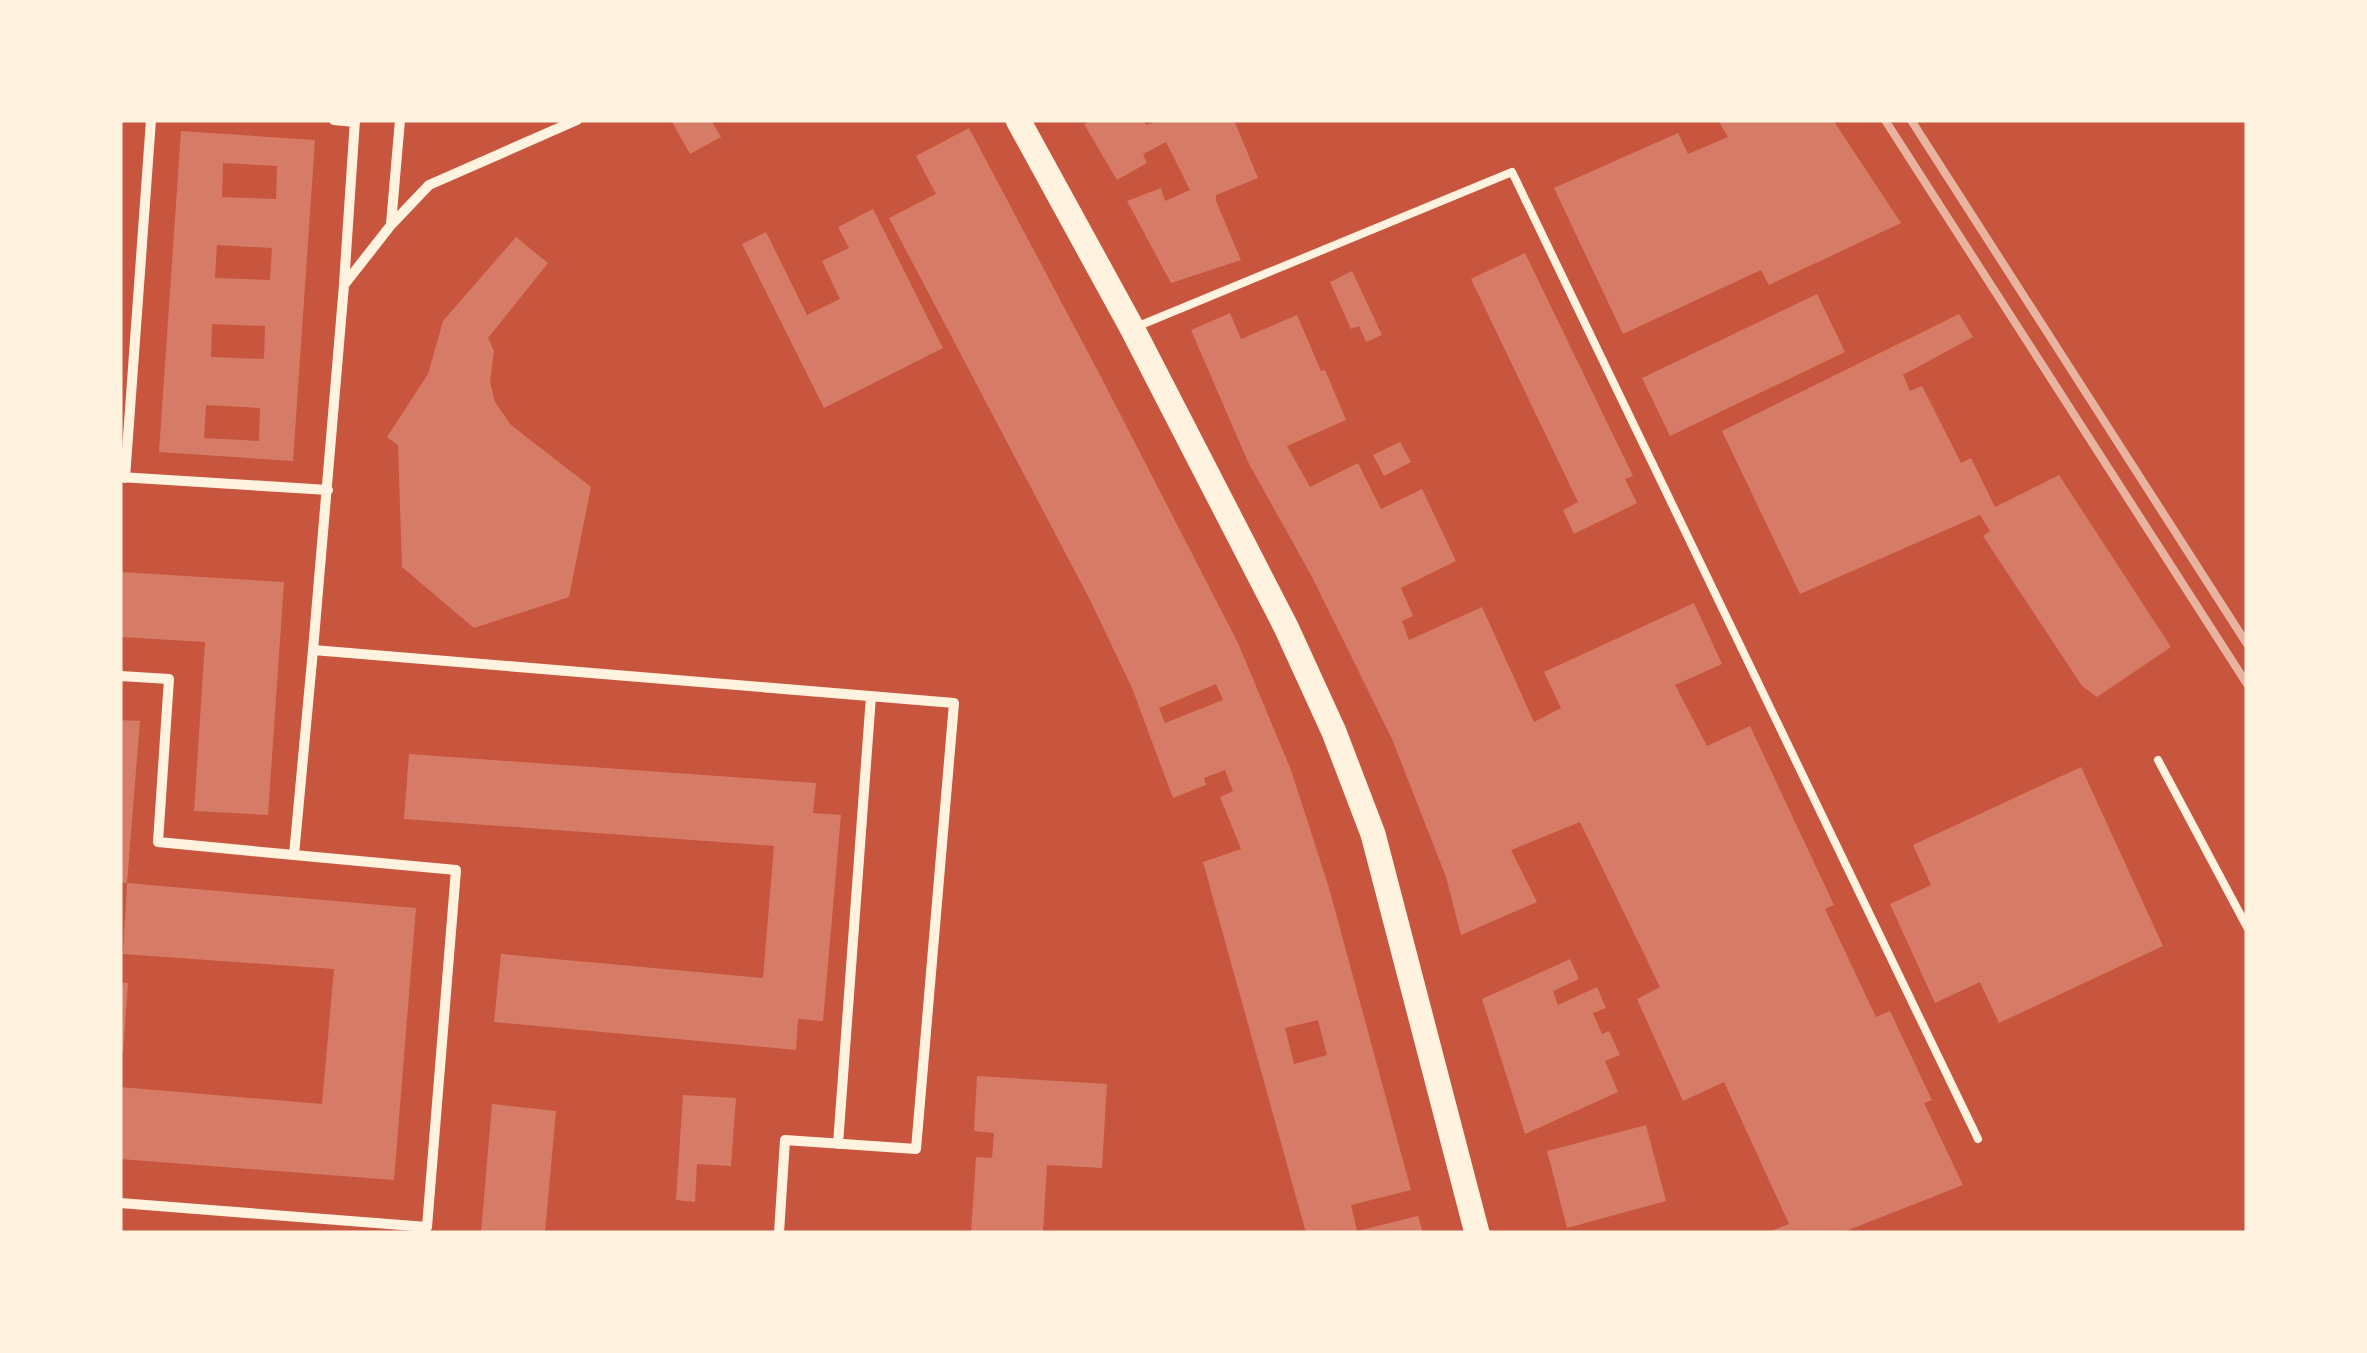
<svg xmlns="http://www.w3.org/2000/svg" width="2367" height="1353" viewBox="0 0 2367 1353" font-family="'Sofia Sans Condensed',sans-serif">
<rect width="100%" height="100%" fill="#c8553d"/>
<!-- building -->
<path fill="#d67c66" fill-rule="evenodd" d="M 671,120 L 711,120 L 721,137 L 690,154 Z
M 1094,120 L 1144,120 L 1146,125 L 1160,120 L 1234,120 L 1258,178 L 1216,195 L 1216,201 L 1241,260 L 1171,283 L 1127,201 L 1161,188 L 1165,201 L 1190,190 L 1166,142 L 1143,154 L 1147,163 L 1117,180 L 1084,124 Z
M 1718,120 L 1833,120 L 1901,223 L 1769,285 L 1761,270 L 1623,334 L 1554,188 L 1678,133 L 1688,154 L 1728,137 Z
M 969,128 L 1101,377 L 1238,643 L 1291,770 L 1329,888 L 1411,1190 L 1351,1205 L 1357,1231 L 1418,1216 L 1423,1233 L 1306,1233 L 1203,862 L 1241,849 L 1220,797 L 1233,791 L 1225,770 L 1204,778 L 1206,785 L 1173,798 L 1132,688 L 1089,598 L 889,218 L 936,194 L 916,156 ZM 1216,684 L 1223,700 L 1165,723 L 1159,708 ZM 1318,1020 L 1327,1055 L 1294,1064 L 1285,1028 Z
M 181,131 L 315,140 L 293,461 L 159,452 ZM 223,163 L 277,166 L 276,199 L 222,197 ZM 217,245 L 272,248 L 270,280 L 215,278 ZM 212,324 L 265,326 L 264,359 L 211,357 ZM 206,405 L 260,408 L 259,441 L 204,438 Z
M 873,209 L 943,348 L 824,408 L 742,244 L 766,232 L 807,315 L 840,299 L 822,261 L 849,248 L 838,227 Z
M 516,237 L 548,263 L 488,338 L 494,351 L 490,382 L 495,402 L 511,425 L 591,487 L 569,597 L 474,628 L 402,567 L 398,445 L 387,437 L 428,374 L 443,321 Z
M 1525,253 L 1633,476 L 1625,479 L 1637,503 L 1574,534 L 1563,510 L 1578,502 L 1471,279 Z
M 1352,271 L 1382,335 L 1366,342 L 1359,326 L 1351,329 L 1330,282 Z
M 1817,294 L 1845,352 L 1670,436 L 1642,378 Z
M 1230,313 L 1241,339 L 1297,315 L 1321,371 L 1325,370 L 1346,420 L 1287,446 L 1310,487 L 1358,463 L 1381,509 L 1422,489 L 1456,561 L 1401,588 L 1413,616 L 1402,621 L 1409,640 L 1482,607 L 1534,722 L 1561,708 L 1544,672 L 1694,603 L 1722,664 L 1675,685 L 1707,746 L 1750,726 L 1834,905 L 1825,909 L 1876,1017 L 1890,1011 L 1932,1100 L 1924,1103 L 1963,1185 L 1841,1233 L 1765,1233 L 1789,1224 L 1724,1082 L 1683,1101 L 1637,999 L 1660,987 L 1580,822 L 1511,850 L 1537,902 L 1461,935 L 1446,877 L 1392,739 L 1311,575 L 1248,462 L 1191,330 Z
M 1959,314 L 1973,337 L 1903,375 L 1910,391 L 1922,386 L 1961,463 L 1971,458 L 1995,507 L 2059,475 L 2171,647 L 2097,697 L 2082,686 L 1983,536 L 1990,531 L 1980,515 L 1800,594 L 1722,431 Z
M 1400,442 L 1411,462 L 1384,476 L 1373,455 Z
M 120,572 L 284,582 L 268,815 L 194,811 L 205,642 L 120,637 Z
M 120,720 L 140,721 L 127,883 L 416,908 L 394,1180 L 120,1159 L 120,1087 L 322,1104 L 334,969 L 123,954 L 127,883 L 120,883 Z
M 409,754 L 816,783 L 813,813 L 841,815 L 823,1021 L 798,1019 L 796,1050 L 494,1022 L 501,954 L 763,978 L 774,846 L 404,819 Z
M 2081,767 L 2163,946 L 1999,1023 L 1980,982 L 1935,1003 L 1890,904 L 1931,885 L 1913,845 Z
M 1570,959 L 1579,979 L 1553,991 L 1558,1005 L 1597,987 L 1606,1008 L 1593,1013 L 1602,1034 L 1609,1031 L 1620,1055 L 1605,1061 L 1618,1092 L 1525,1134 L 1482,999 Z
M 120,982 L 128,983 L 123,1052 L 120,1052 Z
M 977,1076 L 1107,1084 L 1102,1168 L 1047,1165 L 1043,1233 L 971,1233 L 976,1157 L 992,1158 L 994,1133 L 974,1131 Z
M 683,1095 L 736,1098 L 731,1166 L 697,1164 L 695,1202 L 676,1200 Z
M 492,1104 L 556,1111 L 545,1233 L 481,1233 Z
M 1646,1125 L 1666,1201 L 1567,1228 L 1547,1151 Z"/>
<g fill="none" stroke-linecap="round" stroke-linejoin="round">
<!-- service -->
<path stroke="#fff3e0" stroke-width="8" d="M 1136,327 L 1512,172 L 1978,1139
M 2158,760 L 2247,927"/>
<!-- minor -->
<path stroke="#fff3e0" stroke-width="10" d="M 334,120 L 355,122
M 577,120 L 429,185 L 391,225 L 344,285 L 313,650 L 954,703 L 916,1149 L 785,1140 L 779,1233
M 391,224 L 400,120
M 344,284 L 355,120
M 120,477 L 328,490
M 125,478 L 151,120
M 120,676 L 169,679 L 158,842 L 294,855
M 838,1144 L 871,696
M 120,1203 L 427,1227 L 456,870 L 294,855 L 313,650"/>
<!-- primary -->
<path stroke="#fff3e0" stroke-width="25" d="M 1018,120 L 1132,328 L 1286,627 L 1334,732 L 1373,834 L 1477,1233"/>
<!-- rail -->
<path stroke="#e9b49f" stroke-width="8" d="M 1885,120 L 2247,684
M 1911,120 L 2247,644"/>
</g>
<!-- border -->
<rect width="2367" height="1353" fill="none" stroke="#fff3e0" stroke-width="245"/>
</svg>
